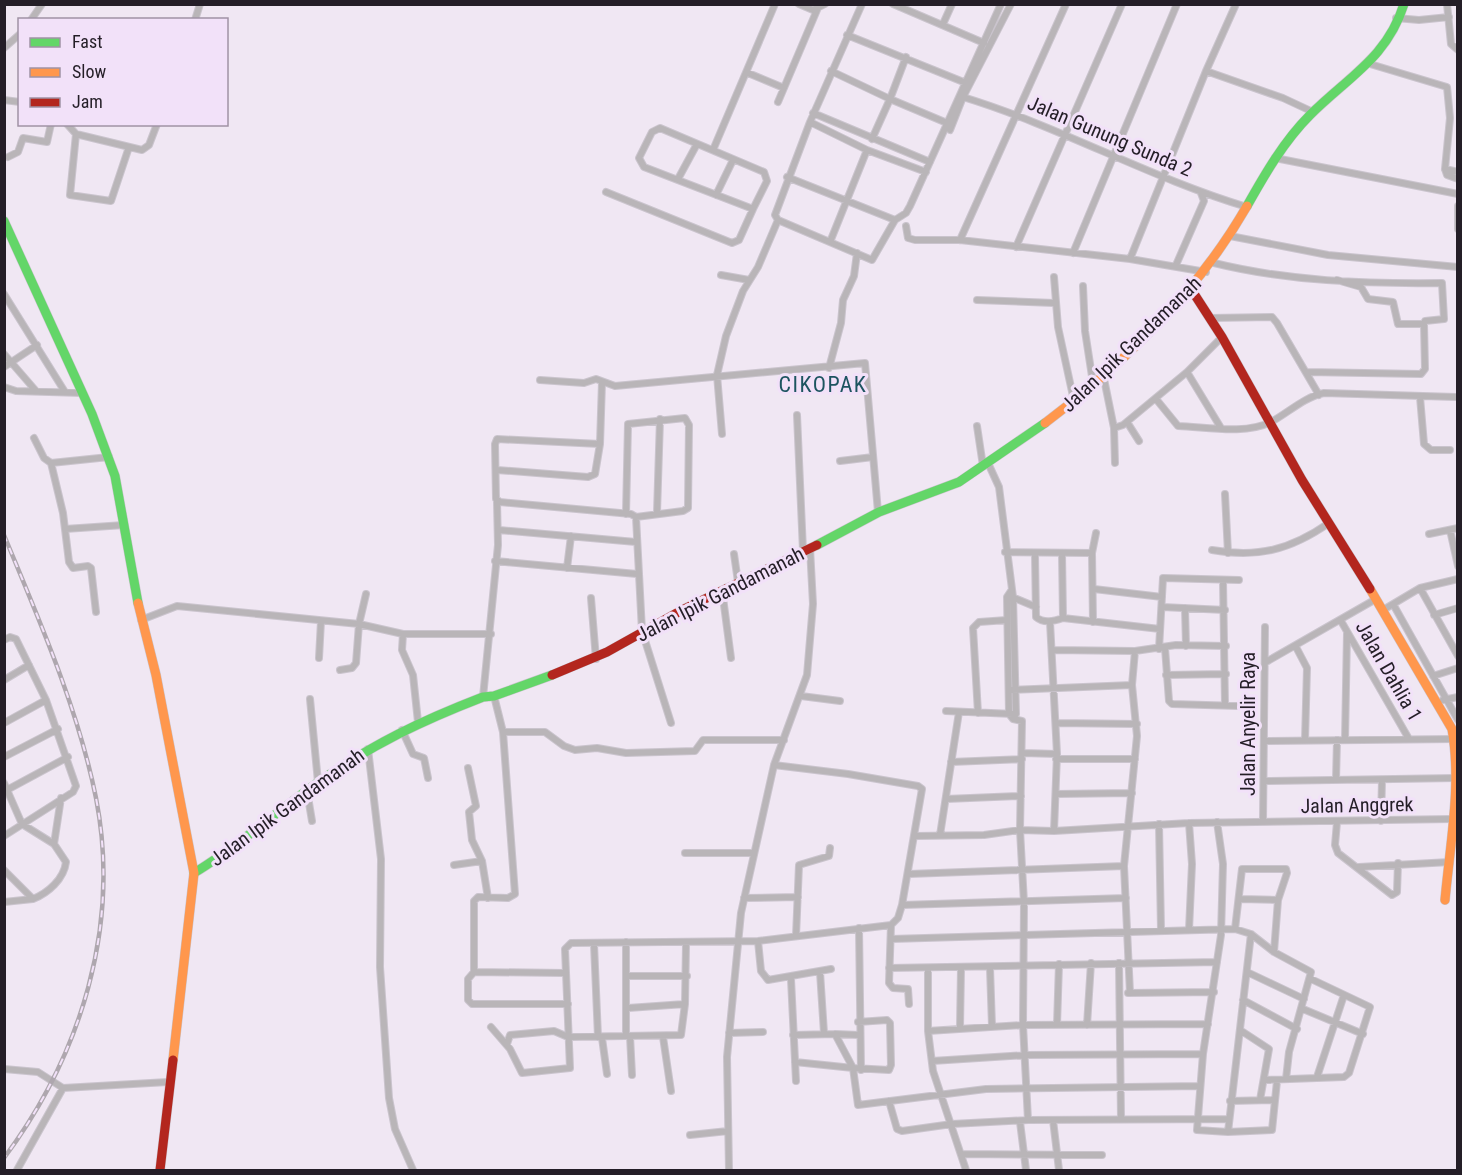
<svg xmlns="http://www.w3.org/2000/svg" width="1462" height="1175" viewBox="0 0 1462 1175" font-family="'Roboto Condensed',sans-serif">
<rect width="100%" height="100%" fill="#f0e7f3"/>
<g fill="none" stroke-linecap="round" stroke-linejoin="round">
<defs>
<path id="street" d="M 799,4 L 813,10 L 825,4
M 862,4 L 810,122 L 775,215 L 778,220 L 872,260 L 895,220 L 906,213 L 910,206 L 1001,4
M 893,4 L 984,43
M 1447,4 L 1451,44 L 1458,50
M 1396,18 L 1419,20 L 1449,17
M 31,20 L 42,4
M 195,20 L 200,4
M 943,24 L 952,4
M 847,35 L 966,83
M 4,48 L 20,34
M 1370,64 L 1447,87 L 1450,118 L 1445,169 L 1447,175 L 1458,179
M 831,71 L 890,99 L 906,57
M 1206,71 L 1283,98 L 1313,112
M 748,73 L 784,88
M 963,97 L 1011,4
M 4,100 L 20,102
M 778,102 L 817,10
M 813,113 L 930,162
M 810,122 L 867,150 L 926,172
M 67,124 L 76,134 L 70,195 L 111,201 L 129,147
M 660,128 L 764,172 L 767,181 L 753,209 L 644,167 L 639,158 L 652,132 Z
M 950,130 L 963,97 C 1061,127 1150,178 1247,207
M 76,134 L 142,150 L 149,145 L 157,124
M 872,139 L 890,99 L 947,123
M 713,150 L 775,4
M 8,157 L 18,152 L 23,138 L 47,142 L 51,124
M 1275,158 L 1458,194
M 1445,169 L 1458,172
M 787,177 L 895,220
M 678,179 L 697,144
M 606,192 L 732,243 L 739,240 L 753,209
M 716,195 L 733,160
M 1458,206 L 1458,229
M 906,226 L 908,238 L 915,240 L 960,240 L 1130,259 L 1206,272
M 1230,236 L 1328,255 L 1458,267
M 960,240 L 1066,4
M 830,242 L 867,150
M 1016,247 L 1122,4
M 1073,253 L 1177,4
M 1130,259 L 1206,71 L 1236,4
M 1214,263 C 1287,281 1366,284 1442,283 L 1444,319 L 1425,321 L 1424,324 L 1398,324 L 1393,302 L 1368,299 L 1361,287 L 1337,280
M 1176,265 L 1204,201 L 1201,193
M 721,275 L 749,280
M 1054,277 L 1058,327 L 1074,401
M 1083,286 L 1085,331 L 1093,383
M 4,294 L 65,392
M 977,300 L 1054,303
M 1210,318 L 1272,317 L 1277,323 L 1319,395
M 4,354 L 36,391
M 4,367 L 37,345
M 829,368 L 841,323 L 843,300 L 854,276 L 857,253
M 1187,372 L 1221,428
M 1307,372 L 1421,374 L 1425,369 L 1424,324
M 1103,374 L 1114,428 L 1123,425 L 1187,372 L 1222,337
M 540,380 L 584,383 L 596,379 L 615,386 L 865,363 L 878,512
M 4,387 L 16,391 L 82,393
M 1420,397 L 1424,444 L 1431,450 L 1450,450
M 1156,399 L 1178,426 C 1207,427 1244,435 1271,422 C 1288,413 1304,397 1324,393 L 1456,397
M 797,415 L 803,551
M 1127,422 L 1139,441
M 977,426 L 983,466
M 1114,428 L 1115,463
M 722,434 L 717,375 L 726,336 L 743,291 L 758,267 L 778,220
M 34,438 L 44,458 L 51,463
M 600,444 L 497,439 L 495,444 L 496,499 L 500,502 L 631,514 L 636,517 L 642,631 L 671,723
M 840,461 L 873,457
M 988,463 L 999,487 L 1013,597 L 1016,714 L 1013,719
M 497,470 L 588,477 L 595,474 L 600,444 L 602,382
M 1225,494 L 1228,553
M 657,513 L 660,419
M 626,514 L 628,424 L 685,418 L 689,425 L 688,508 L 683,511 L 636,517
M 65,529 L 124,525
M 499,530 L 636,542
M 1450,530 L 1458,566
M 1429,534 L 1458,528
M 1212,550 C 1258,558 1290,550 1329,523
M 1005,552 L 1092,553
M 1062,553 L 1063,618
M 734,554 L 738,582
M 1035,554 L 1036,617 C 1044,624 1054,621 1063,618 L 1160,629
M 495,561 L 637,574
M 567,568 L 571,536
M 1223,580 L 1225,705
M 1420,588 L 1458,656
M 1094,589 L 1162,597
M 722,590 L 731,658
M 1011,591 L 1007,597 L 1009,714 L 1013,719 L 1022,721 L 1020,830 L 1024,903 L 1023,1025 L 1028,1120
M 1012,597 L 1036,607
M 591,598 L 596,659
M 1393,604 L 1458,720
M 1162,607 L 1225,610
M 1185,608 L 1186,646
M 1383,610 L 1420,588 L 1458,579
M 96,612 L 91,568 L 88,566 L 73,568 L 69,562 L 63,513 L 51,463 L 109,457
M 1434,615 L 1458,608
M 141,620 L 177,606 L 359,624 L 403,634 L 491,634
M 1341,621 L 1409,739
M 1050,622 L 1057,754 L 1054,831
M 1093,622 L 1092,553 L 1096,533
M 403,634 L 402,650 L 413,675 L 418,722
M 4,640 L 10,637 L 16,639 L 46,700 L 76,786 L 73,792 L 4,836
M 1296,647 L 1307,668 L 1305,740
M 1165,648 L 1169,701 L 1172,704 L 1239,706
M 1159,649 L 1163,578 L 1239,580
M 1052,650 L 1135,651 L 1176,645 L 1226,646
M 319,658 L 321,621
M 1266,662 L 1376,599
M 340,670 L 352,668 L 356,663 L 359,624 L 366,594
M 1166,675 L 1226,674
M 1433,676 L 1458,668
M 4,680 L 29,665
M 1012,690 L 1132,685
M 801,696 L 840,701
M 483,697 L 498,545 L 497,502
M 310,699 L 318,782
M 1443,700 L 1458,697
M 946,711 L 1013,714
M 978,713 L 973,628 L 979,622 L 1007,620
M 4,723 L 46,700
M 1056,723 L 1137,724
M 402,730 L 413,754 L 424,758 L 428,778
M 503,732 L 545,732 L 564,746 L 575,750 L 597,748 L 626,753 L 695,751 L 703,740 L 784,740
M 1345,740 L 1347,633
M 1265,741 L 1454,739
M 368,749 L 381,859 L 380,967 L 389,1098 L 395,1129 L 413,1170
M 1023,753 L 1057,754
M 4,757 L 58,729
M 1056,759 L 1135,759
M 951,762 L 1022,759
M 774,765 L 848,774 L 918,786 L 922,789 L 902,905 L 898,918 L 891,925 L 889,983 L 893,988 L 908,989 L 909,1004
M 468,768 L 476,806 L 469,812 L 472,840 L 482,861
M 1336,780 L 1337,740
M 1265,781 L 1456,778
M 4,783 L 22,824 L 54,844 L 66,862 C 64,879 48,893 33,899 L 4,870
M 5,791 L 68,757
M 307,791 L 312,821
M 1056,794 L 1132,793
M 946,799 L 1021,796
M 1381,821 L 1382,780
M 1217,822 L 1223,864 L 1221,935 L 1203,1054 L 1197,1130 L 1228,1132 L 1272,1130 L 1277,1081
M 1263,822 L 1265,627
M 1337,822 L 1335,845 L 1338,853 L 1392,895 L 1397,892 L 1398,863
M 1189,823 L 1192,864 L 1189,930
M 1159,824 L 1161,930
M 940,835 L 959,712
M 916,836 L 984,835 L 1020,830 L 1054,831 L 1189,823 L 1452,819
M 54,844 L 61,798
M 685,853 L 754,853
M 454,865 L 482,861 L 488,898
M 1359,867 L 1450,862
M 909,874 L 1124,866
M 744,898 L 798,897
M 1241,899 L 1278,900
M 4,902 L 33,899
M 902,905 L 1126,898
M 859,928 L 861,1070
M 1235,929 L 1242,869 L 1286,869 L 1287,873 L 1278,900 L 1274,952
M 796,936 L 799,865 L 829,856 L 830,848
M 891,939 L 1235,929 L 1251,934 L 1274,952 L 1311,972 L 1289,1052 L 1286,1079
M 758,941 L 761,971 L 768,980 L 831,969
M 594,944 L 598,1037
M 1119,963 L 1121,1118
M 889,968 L 1217,962
M 928,968 L 928,1031 L 933,1071 L 966,1170
M 990,968 L 992,1026
M 474,972 L 474,901 L 478,897 L 508,898 L 515,894 L 503,732 L 494,696
M 820,972 L 824,1033
M 1247,972 L 1304,999
M 565,973 L 474,972 L 468,979 L 468,1000 L 472,1004 L 568,1004
M 628,976 L 687,976
M 791,979 L 796,1081
M 1128,993 L 1214,992
M 1130,993 L 1124,866 L 1137,736 L 1132,685 L 1135,651
M 1243,1000 L 1297,1029
M 628,1008 L 685,1004
M 1303,1009 L 1363,1034
M 1057,1025 L 1059,964
M 1087,1025 L 1091,963
M 491,1027 L 510,1049 L 522,1073 L 570,1068 L 565,949 L 571,943 L 758,941 L 891,925
M 960,1028 L 961,968
M 1240,1030 L 1269,1049 L 1260,1100
M 928,1031 L 1023,1025 L 1208,1024
M 729,1033 L 763,1032
M 835,1034 L 859,1035
M 793,1035 L 835,1034 L 853,1068 L 889,1070 L 891,1065 L 890,1023 L 887,1020 L 858,1022
M 626,1036 L 626,942
M 630,1036 L 632,1075
M 663,1037 L 671,1091
M 602,1038 L 607,1074
M 507,1044 L 510,1035 L 554,1031 L 568,1037 L 681,1035 L 685,1004 L 686,944
M 932,1061 L 1026,1055 L 1203,1054
M 795,1062 L 853,1068 L 858,1105 L 986,1089 L 1200,1086
M 4,1069 L 38,1072 L 63,1088
M 1317,1077 L 1344,995
M 1264,1080 L 1344,1077 L 1349,1073 L 1370,1007 L 1311,979
M 889,1101 L 897,1129 L 902,1131 L 952,1124 L 1028,1120 L 1229,1119
M 1230,1101 L 1274,1100
M 1053,1120 L 1059,1170
M 1020,1122 L 1026,1170
M 1228,1132 L 1251,934
M 690,1135 L 728,1131
M 962,1154 L 1102,1155
M 17,1170 L 63,1088 L 168,1082
M 729,1170 L 727,1057 L 741,913 L 774,765 L 807,675 L 813,604 L 810,548"/>
<path id="fast" d="M 1247,206 C 1265,174 1284,141 1310,115 C 1348,77 1387,58 1404,4
M 4,221 L 92,414 L 115,476 L 138,603
M 817,545 L 879,512 L 959,482 L 1045,423
M 194,873 C 239,846 277,811 320,781 C 375,743 421,721 483,697 L 494,696 L 552,675"/>
<path id="slow" d="M 1045,423 C 1125,363 1197,293 1247,206
M 1370,589 L 1452,729 C 1462,784 1450,844 1445,900
M 138,603 L 156,675 L 194,873 L 173,1060"/>
<path id="jam" d="M 1191,289 L 1222,337 L 1302,480 L 1370,589
M 552,675 L 607,652 L 684,609 L 817,545
M 160,1170 L 173,1060"/>
</defs>
<!-- street casing -->
<use href="#street" stroke="#cac4cd" stroke-width="8"/>
<!-- fast casing -->
<use href="#fast" stroke="#cac4cd" stroke-width="10"/>
<!-- slow casing -->
<use href="#slow" stroke="#cac4cd" stroke-width="10"/>
<!-- jam casing -->
<use href="#jam" stroke="#cac4cd" stroke-width="10"/>
<!-- street -->
<use href="#street" stroke="#b9b5b8" stroke-width="6"/>
<!-- fast -->
<use href="#fast" stroke="#63d668" stroke-width="9"/>
<!-- slow -->
<use href="#slow" stroke="#ff974d" stroke-width="9"/>
<!-- jam -->
<use href="#jam" stroke="#b3261e" stroke-width="9"/>
<defs>
<path id="rail" d="M 4,535 C 39,620 78,708 96,798 C 121,926 81,1055 4,1158"/>
</defs>
<!-- rail casing -->
<use href="#rail" stroke="#aea7ae" stroke-width="4.5"/>
<!-- rail -->
<use href="#rail" stroke="#f2e1f9" stroke-width="2" stroke-dasharray="7" stroke-linecap="butt"/>
</g>
<g text-anchor="middle" dominant-baseline="central" stroke-width="6" stroke-linejoin="round" paint-order="stroke">
<!-- street labels -->
<g font-size="20" fill="#241e27" stroke="#f2e1f9">
<text transform="translate(1110 136) rotate(23)">Jalan Gunung Sunda 2</text>
<text transform="translate(1131 344) rotate(-44)">Jalan Ipik Gandamanah</text>
<text transform="translate(720 594) rotate(-27)">Jalan Ipik Gandamanah</text>
<text transform="translate(1389 671) rotate(60)">Jalan Dahlia 1</text>
<text transform="translate(1248 724) rotate(-90)">Jalan Anyelir Raya</text>
<text transform="translate(1357 805) rotate(-1)">Jalan Anggrek</text>
<text transform="translate(287 807) rotate(-36)">Jalan Ipik Gandamanah</text>
</g>
<!-- quarter labels -->
<g font-size="22" letter-spacing="1.5" fill="#1d5460" stroke="#f2e1f9">
<text x="823" y="384">CIKOPAK</text>
</g>
</g>
<!-- border -->
<rect width="1462" height="1175" fill="none" stroke="#241e27" stroke-width="12"/>
<!-- legend -->
<rect x="18" y="18" width="210" height="108" fill="#f2e1f9" stroke="#a093a5" stroke-width="1.5"/>
<rect x="30" y="38" width="30" height="9" fill="#63d668" stroke="#a093a5" stroke-width="1.5"/>
<text x="72" y="48" font-size="18" fill="#241e27">Fast</text>
<rect x="30" y="68" width="30" height="9" fill="#ff974d" stroke="#a093a5" stroke-width="1.5"/>
<text x="72" y="78" font-size="18" fill="#241e27">Slow</text>
<rect x="30" y="98" width="30" height="9" fill="#b3261e" stroke="#a093a5" stroke-width="1.5"/>
<text x="72" y="108" font-size="18" fill="#241e27">Jam</text>
</svg>
